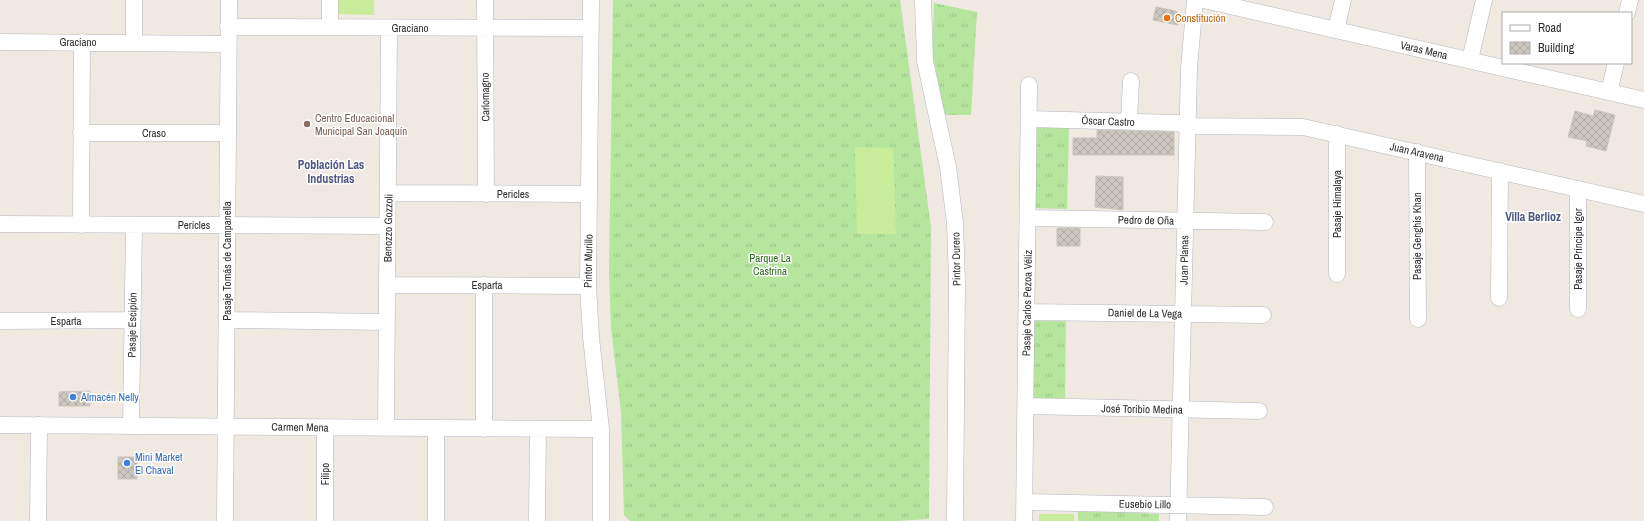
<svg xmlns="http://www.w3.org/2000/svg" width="1644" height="521" viewBox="0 0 1644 521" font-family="'Archivo Narrow',sans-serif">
<defs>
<pattern id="grass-tufts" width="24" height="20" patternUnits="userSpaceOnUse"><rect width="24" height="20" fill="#b6e59e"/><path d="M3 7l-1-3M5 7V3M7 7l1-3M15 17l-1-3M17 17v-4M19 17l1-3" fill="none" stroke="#9dc588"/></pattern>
<pattern id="building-cross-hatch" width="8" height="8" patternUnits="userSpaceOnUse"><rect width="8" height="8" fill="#cbc7bf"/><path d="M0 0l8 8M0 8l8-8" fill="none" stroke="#afaba4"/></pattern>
</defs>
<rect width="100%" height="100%" fill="#efe9e1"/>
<!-- grass -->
<path fill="url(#grass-tufts)" d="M 613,0 L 900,0 L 931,227 L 929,519 L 895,521 L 630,521 L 624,515 L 621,412 L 611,328 L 609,272 Z
M 934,3 L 977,12 L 971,115 L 945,115 L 932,52 Z
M 1035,127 L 1069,128 L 1067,209 L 1032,208 Z
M 1034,321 L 1066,321 L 1065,401 L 1033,400 Z
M 1078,510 L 1159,514 L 1159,521 L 1078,521 Z"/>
<!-- pitch -->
<path fill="#c9ec9a" d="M 338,0 L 374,0 L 374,15 L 338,14 Z
M 855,147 L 893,148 L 896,234 L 857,234 Z
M 1039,514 L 1074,514 L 1074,521 L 1039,521 Z"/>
<!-- building -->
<path fill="url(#building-cross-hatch)" stroke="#cbc5ba" d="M 1156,7 L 1176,11 L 1180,15 L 1178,25 L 1153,20 Z
M 1595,110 L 1615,115 L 1606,151 L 1586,146 L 1587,141 L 1568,137 L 1575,111 L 1593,116 Z
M 1097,130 L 1174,132 L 1174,155 L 1073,155 L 1073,138 L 1097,138 Z
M 1096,176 L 1123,177 L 1123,210 L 1095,207 Z
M 1057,228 L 1080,228 L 1080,246 L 1057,246 Z
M 90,391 L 90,406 L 59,406 L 59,392 Z
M 118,457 L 137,457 L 137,479 L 118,479 Z"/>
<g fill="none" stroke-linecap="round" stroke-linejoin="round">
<defs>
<path id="minor" d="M 330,0 L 330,27
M 485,0 L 486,194
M 591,0 L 588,286 L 591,337 L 601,429 L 601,521
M 923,0 L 925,61 L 948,167 L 955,223 L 957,282 L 955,521
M 1204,0 L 1644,100
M 1627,13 L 1630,0
M 228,27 L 591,28
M 1336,30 L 1343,0
M 0,42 L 228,44
M 134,43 L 134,0
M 1470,60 L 1484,0
M 1609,92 L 1616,63
M 1029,119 L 1177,123 L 1188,126 L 1303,127 L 1644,204
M 1129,121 L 1131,81
M 81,133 L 228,133
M 1417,152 L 1418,319
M 1578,189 L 1578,309
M 388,193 L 589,194
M 1028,218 L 1265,222
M 0,224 L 387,226
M 81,225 L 82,42
M 1337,274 L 1337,134
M 387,285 L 588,286
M 1499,298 L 1500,171
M 1027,312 L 1263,315
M 227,320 L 387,322
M 0,321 L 132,320
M 1026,406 L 1259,411
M 0,425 L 601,429
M 131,426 L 134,225
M 325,428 L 325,521
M 386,428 L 389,28
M 484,429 L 484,285
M 1025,502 L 1265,507
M 38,521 L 39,425
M 225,521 L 229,0
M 436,521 L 436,428
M 537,521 L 538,429
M 1024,521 L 1029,85
M 1178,521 L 1189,68 L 1195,0"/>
</defs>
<!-- minor casing -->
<use href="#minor" stroke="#b4b7c1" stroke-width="17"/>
<!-- minor -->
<use href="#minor" stroke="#fff" stroke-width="16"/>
</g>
<!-- markers -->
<circle fill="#e8710a" stroke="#fff" stroke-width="1.5" cx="1167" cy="18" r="4"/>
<circle fill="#8d6e63" stroke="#fff" stroke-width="1.5" cx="307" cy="124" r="4"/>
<g fill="#3f7fe0" stroke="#fff" stroke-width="1.5">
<circle cx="73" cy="397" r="4"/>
<circle cx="127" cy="463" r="4"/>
</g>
<g text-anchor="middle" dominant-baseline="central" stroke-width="3" stroke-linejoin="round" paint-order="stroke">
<!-- food labels -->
<g font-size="11" fill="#c56008" stroke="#fff" text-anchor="start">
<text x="1175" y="18">Constitución</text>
</g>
<!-- street labels -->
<g font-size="11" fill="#2e2e2e" stroke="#fff">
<text x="410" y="28">Graciano</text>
<text x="78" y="42">Graciano</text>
<text transform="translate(1424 50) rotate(13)">Varas Mena</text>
<text transform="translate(485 97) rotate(-91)">Carlomagno</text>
<text transform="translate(1108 121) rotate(2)">Óscar Castro</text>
<text x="154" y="133">Craso</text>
<text transform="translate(1417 152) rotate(13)">Juan Aravena</text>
<text x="513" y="194">Pericles</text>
<text transform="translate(1337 204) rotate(-90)">Pasaje Himalaya</text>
<text transform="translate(1146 220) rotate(1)">Pedro de Oña</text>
<text x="194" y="225">Pericles</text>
<text transform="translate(388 228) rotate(-89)">Benozzo Gozzoli</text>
<text transform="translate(1417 236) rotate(-90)">Pasaje Genghis Khan</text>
<text transform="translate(1578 249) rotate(-90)">Pasaje Príncipe Igor</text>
<text transform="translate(956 259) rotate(-91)">Pintor Durero</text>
<text transform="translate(1184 260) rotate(-89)">Juan Planas</text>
<text transform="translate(227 261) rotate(-90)">Pasaje Tomás de Campanella</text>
<text transform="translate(588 261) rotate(-89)">Pintor Murillo</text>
<text x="487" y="285">Esparta</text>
<text transform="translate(1027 303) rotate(-89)">Pasaje Carlos Pezoa Véliz</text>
<text transform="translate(1145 313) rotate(1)">Daniel de La Vega</text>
<text x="66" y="321">Esparta</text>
<text transform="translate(132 325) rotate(-89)">Pasaje Escipión</text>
<text transform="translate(1142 409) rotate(1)">José Toribio Medina</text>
<text transform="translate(300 427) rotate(1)">Carmen Mena</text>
<text transform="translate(325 474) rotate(-90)">Filipo</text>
<text transform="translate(1145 504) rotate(1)">Eusebio Lillo</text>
</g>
<!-- education labels -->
<g font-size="11" fill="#785e54" stroke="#fff" text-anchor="start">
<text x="315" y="118">Centro Educacional<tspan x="315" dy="13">Municipal San Joaquín</tspan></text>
</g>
<!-- park labels -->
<g font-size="11" fill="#2c6e1b" stroke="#fff">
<text x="770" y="258">Parque La<tspan x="770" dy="13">Castrina</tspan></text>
</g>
<!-- shop labels -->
<g font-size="11" fill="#366cbe" stroke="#fff" text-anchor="start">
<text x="81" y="397">Almacén Nelly</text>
<text x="135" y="457">Mini Market<tspan x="135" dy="13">El Chaval</tspan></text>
</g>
<!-- neighbourhood labels -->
<g font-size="12" font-weight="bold" fill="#4d5680" stroke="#fff">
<text x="331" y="165">Población Las<tspan x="331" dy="14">Industrias</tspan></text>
<text x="1533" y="217">Villa Berlioz</text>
</g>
</g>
<!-- legend -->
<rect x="1502" y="12" width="130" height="52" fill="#ffffff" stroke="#ababab"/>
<rect x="1510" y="25" width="20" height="6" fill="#ffffff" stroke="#ababab"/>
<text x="1538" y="32" font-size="12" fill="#2e2e2e">Road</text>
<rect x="1510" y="42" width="20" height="12" fill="url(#building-cross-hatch)" stroke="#ababab"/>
<text x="1538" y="52" font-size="12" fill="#2e2e2e">Building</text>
</svg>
